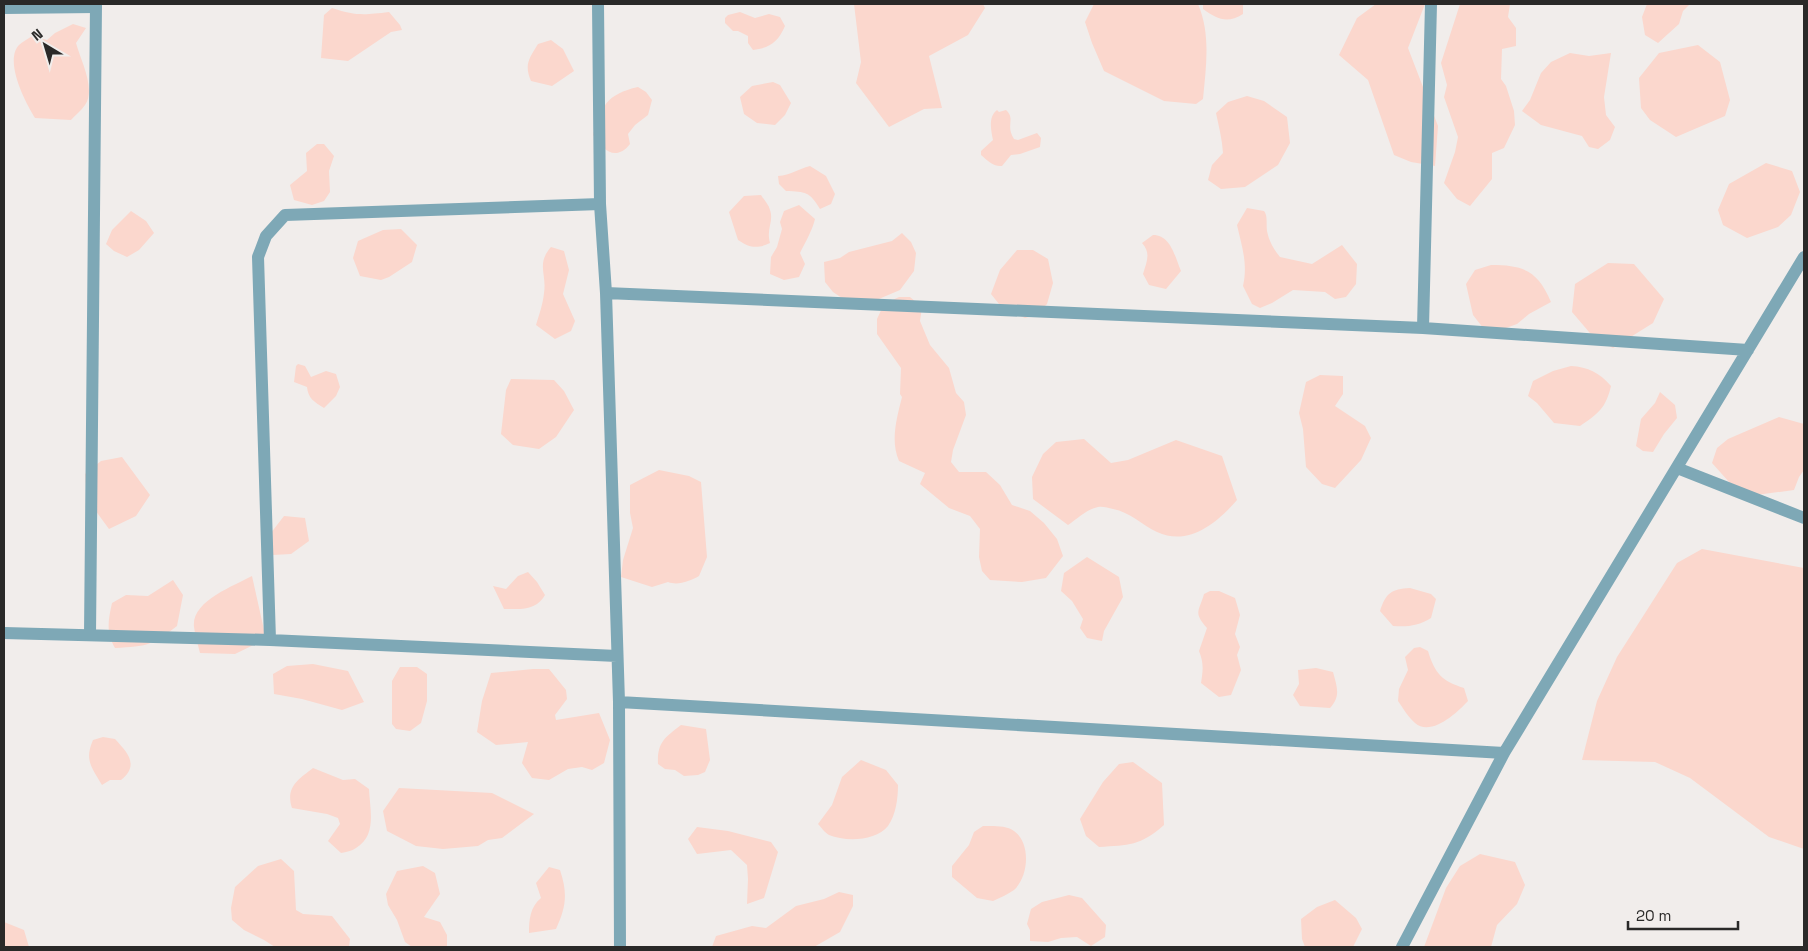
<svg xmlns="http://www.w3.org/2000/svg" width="1808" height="951" viewBox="0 0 1808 951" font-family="'Space Grotesk',sans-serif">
<rect width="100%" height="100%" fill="#f1edeb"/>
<!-- green -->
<path fill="#fbd7cd" d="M 854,4 L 983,4 L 985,8 L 968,35 L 929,56 L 942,108 L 924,109 L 889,127 L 856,83 L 861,62 Z
M 1094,4 L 1198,4 C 1211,34 1206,67 1203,99 L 1196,104 L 1164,101 L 1104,71 L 1092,43 L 1085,22 Z
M 1203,4 L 1243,4 L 1243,14 C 1227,24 1217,19 1203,9 Z
M 1376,4 L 1425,4 L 1408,48 L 1438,126 L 1435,166 L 1411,162 L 1394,155 L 1368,80 L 1339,55 L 1357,18 Z
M 1460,4 L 1510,4 L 1508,17 L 1516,28 L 1516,46 L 1502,49 L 1501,79 L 1506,86 L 1514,111 L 1515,125 L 1504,148 L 1492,153 L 1492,179 L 1470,206 L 1457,199 L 1444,183 L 1455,152 L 1458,137 L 1444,97 L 1447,85 L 1441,63 Z
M 1647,4 L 1690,4 L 1683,11 L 1679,24 L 1658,43 L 1645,35 L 1642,17 Z
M 332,8 C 356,16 364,15 389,12 L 400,25 L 402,30 L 391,32 L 348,61 L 321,58 L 324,15 Z
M 740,12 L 755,18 L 769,14 L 780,17 L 785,26 C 778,42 770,48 753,50 L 748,43 L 748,36 L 738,31 L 733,31 L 725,23 L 725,18 L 728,15 Z
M 73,24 L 86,28 L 76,43 C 81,61 96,89 85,105 C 81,111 75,115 71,120 L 35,118 C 25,102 4,61 19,45 C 22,42 28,39 32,36 L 47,40 L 55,33 Z
M 551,40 L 563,49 L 574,71 L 552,86 L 531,81 C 524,64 529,59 538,44 Z
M 1698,45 L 1720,62 L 1730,100 L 1725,116 L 1676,137 L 1650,120 L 1641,108 L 1639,78 L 1659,53 Z
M 1570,53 L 1589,56 L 1611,53 L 1604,97 L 1606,115 L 1615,127 L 1610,140 L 1598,149 L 1589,147 L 1582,136 L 1541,125 L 1522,111 L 1530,100 L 1541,73 L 1551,62 Z
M 773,82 L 780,85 L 791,103 L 785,115 L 775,125 L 757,123 L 744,114 L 740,97 L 752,86 Z
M 638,87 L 646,92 L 652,100 L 648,115 L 635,125 L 628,134 L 630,144 C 616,162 602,150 593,135 C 601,106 607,94 638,87 Z
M 1247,96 L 1264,101 L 1287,117 L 1290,143 L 1278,165 L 1245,187 L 1221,189 L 1208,180 L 1212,165 L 1223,153 C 1222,139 1219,127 1216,113 L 1228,102 Z
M 997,110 L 999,112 L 1006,110 C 1016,119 1005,125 1014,139 L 1018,140 L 1037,133 L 1041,138 L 1040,147 L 1020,154 L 1011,155 L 1002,166 C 993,167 987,160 981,155 L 981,151 L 993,140 C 991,130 988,117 997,110 Z
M 317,144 L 324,144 L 334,156 L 329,171 L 330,192 L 324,201 L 312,205 L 294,200 L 290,185 L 307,171 L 306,153 Z
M 1766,163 L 1792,171 L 1800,192 L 1791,215 L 1778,227 L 1747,238 L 1723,225 L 1718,210 L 1729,184 Z
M 810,166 L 826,176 L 835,194 L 831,204 L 820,209 C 809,191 806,192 786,191 L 779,184 L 778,176 C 791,175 798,169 810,166 Z
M 761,195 C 764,200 769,205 770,210 C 774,222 766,228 770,243 C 757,249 750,248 738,240 L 729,212 L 744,196 Z
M 799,205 L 815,219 C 812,231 806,241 800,253 L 805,264 L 799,277 L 784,280 L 770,274 L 771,257 L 777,247 L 782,229 L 780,222 L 784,211 Z
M 1247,208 L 1264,211 C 1268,216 1266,224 1267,231 C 1269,241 1273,248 1280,257 L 1312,264 L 1342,245 L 1357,264 L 1356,284 L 1346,297 L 1335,299 L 1325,292 L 1293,290 L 1272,303 L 1260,308 L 1252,304 L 1243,286 C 1248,264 1242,247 1237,225 Z
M 131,211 L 146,221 L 154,233 L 139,250 L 127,257 L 114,251 L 106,244 L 112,230 Z
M 401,229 L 417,245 L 412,262 L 389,277 L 381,280 L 360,276 L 353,258 L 358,241 L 383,230 Z
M 902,233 L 911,242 L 916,253 L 914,271 L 900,290 L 867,304 L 842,298 L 833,292 L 825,282 L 824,262 L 840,258 L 849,252 L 892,241 Z
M 1153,235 C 1171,235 1175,257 1181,271 L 1166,289 L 1149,285 L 1143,274 C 1147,261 1151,253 1142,243 Z
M 551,247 L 564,251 L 569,270 L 563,294 L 575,321 L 571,331 L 555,339 L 536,325 C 539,315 543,304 544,293 C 547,274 536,264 551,247 Z
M 1017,250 L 1033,250 L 1048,259 L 1053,283 L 1047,304 L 1036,315 L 1025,318 L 1003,309 L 991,294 L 1000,270 Z
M 1608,263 L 1634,264 L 1664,299 L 1653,323 L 1613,348 L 1595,339 L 1572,312 L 1575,284 Z
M 1491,265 C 1524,265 1538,271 1551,302 L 1529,314 L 1517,324 L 1495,332 L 1484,329 L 1473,315 L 1466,284 L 1475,270 Z
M 899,297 L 910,297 L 922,307 L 920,321 L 930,345 L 949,368 L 956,393 L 964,402 L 966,415 L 953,450 L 951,462 L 959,472 L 986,472 L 1000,485 L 1012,505 L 1030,511 L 1044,523 L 1057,539 L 1063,556 L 1046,578 L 1022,582 L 990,580 L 982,571 L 979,557 L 980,529 L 970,516 L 949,508 L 920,484 L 925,473 L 899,461 C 890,441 897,417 902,397 L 900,394 L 901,368 L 877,334 L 877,319 L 884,304 Z
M 298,364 L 305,366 L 311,377 L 326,371 L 336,374 L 340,387 L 336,396 L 324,408 C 314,402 308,398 307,387 L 294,382 L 296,366 Z
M 1571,366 C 1588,367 1600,373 1611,386 C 1606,408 1598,414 1580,426 L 1554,423 L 1537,403 L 1528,396 L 1533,381 L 1553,371 Z
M 1320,375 L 1343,376 L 1343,394 L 1335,406 L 1365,426 L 1371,438 L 1361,460 L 1335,488 L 1322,484 L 1306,467 L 1303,429 L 1299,413 L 1306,382 Z
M 511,379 L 554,380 L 564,391 L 574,410 L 556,437 L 539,449 L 513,445 L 501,434 L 506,390 Z
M 1660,392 L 1675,405 L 1677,418 L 1664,434 L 1653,452 L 1643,451 L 1636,446 L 1641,419 L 1655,403 Z
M 1779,417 L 1804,424 L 1804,470 L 1799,477 L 1794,490 L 1749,496 L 1738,492 L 1712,463 L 1717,448 L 1728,439 Z
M 1084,439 L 1111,463 L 1128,460 L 1176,440 L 1222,456 L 1237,500 C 1218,522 1189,547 1157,532 C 1142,525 1130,512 1113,509 C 1108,508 1103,506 1098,507 C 1087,509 1077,519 1068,525 L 1033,499 L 1032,477 L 1043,454 L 1056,442 Z
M 122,457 L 150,495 L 136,516 L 109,529 L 87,499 L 85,474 L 101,461 Z
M 659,470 L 689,476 L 701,482 L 707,557 L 699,576 C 690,581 678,586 668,582 L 652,587 L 621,577 L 623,560 L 633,528 L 630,513 L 630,485 Z
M 284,516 L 305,518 L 309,541 L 291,554 L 273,555 L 267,538 Z
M 1702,549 L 1804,568 L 1804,849 L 1769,837 L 1690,778 L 1655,762 L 1582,760 L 1597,701 L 1617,657 L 1677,563 Z
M 1087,557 L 1119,577 L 1123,597 L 1104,631 L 1102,641 L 1087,638 L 1080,628 L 1083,619 L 1072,601 L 1061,591 L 1064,573 Z
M 528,572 L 537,582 L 545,595 C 536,611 520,609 504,609 L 493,586 L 506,589 L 518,576 Z
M 252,576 L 266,639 L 235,654 L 200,653 C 198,645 195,635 194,627 C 191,601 234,586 252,576 Z
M 173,580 L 183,595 L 177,626 C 151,646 148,646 115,648 C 106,632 108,621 112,603 L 126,595 L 148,596 Z
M 1410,588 L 1431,594 L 1436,599 L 1431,618 C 1418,626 1408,627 1393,626 L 1380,611 C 1386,593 1391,589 1410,588 Z
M 1210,591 L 1219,591 L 1235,598 L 1240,615 L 1235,634 L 1240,647 L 1237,655 L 1241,670 L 1231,695 L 1219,697 L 1201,683 C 1203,671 1204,663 1199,651 L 1207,628 C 1193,612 1199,612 1204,594 Z
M 1420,647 L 1428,651 C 1435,674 1442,681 1464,688 L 1468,701 C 1457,713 1431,737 1415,723 C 1408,717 1403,708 1398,701 L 1399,689 L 1408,670 L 1405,657 L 1414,648 Z
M 313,664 L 348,671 L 364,702 L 342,710 L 302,699 L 274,694 L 273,674 L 287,666 Z
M 400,667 L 417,667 L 427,674 L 427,701 L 421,723 L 410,731 L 396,729 L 392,724 L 392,681 Z
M 1316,668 L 1333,672 C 1337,687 1341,696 1330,708 L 1300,706 L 1293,695 L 1299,684 L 1298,670 Z
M 533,669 L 549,669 L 566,690 L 567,699 L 555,715 L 556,720 L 599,713 L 610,740 L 604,763 L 592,770 L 582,767 L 568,769 L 549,780 L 532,778 L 522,763 L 528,742 L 496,745 L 477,732 L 482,701 L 491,673 Z
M 681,725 L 706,729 L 710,760 L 705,772 L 698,775 L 684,776 L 675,770 L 665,769 L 658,764 C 657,743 664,738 681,725 Z
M 103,737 L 115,739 C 127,752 140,765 121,780 L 110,780 L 102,785 C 92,768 84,760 93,740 Z
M 861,760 L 886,770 L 898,785 C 898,798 896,815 888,826 C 876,841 846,842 829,835 C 825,833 821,827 818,824 L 832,805 L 842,777 Z
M 1133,762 L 1162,783 L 1164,825 C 1140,846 1129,845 1099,847 L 1086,836 L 1080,819 L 1103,782 L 1119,764 Z
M 313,768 L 343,780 L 355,779 L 369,789 C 370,810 377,836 356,848 C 352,851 346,852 341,853 L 328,841 L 340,824 L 338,818 L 327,814 L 292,808 C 285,787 299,779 313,768 Z
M 399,788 L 492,793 L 534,814 L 502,838 L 488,840 L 478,846 L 443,849 L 416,846 L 387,831 L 383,811 Z
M 983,826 C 992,826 1006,825 1014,831 C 1031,843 1029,876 1014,890 C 1008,894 1000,898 993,901 L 977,898 L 952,877 L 952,866 L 969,845 L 974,832 Z
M 697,827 L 728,831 L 771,842 L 778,852 L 764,898 L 747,904 L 748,879 L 747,865 L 731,850 L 697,854 L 688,839 Z
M 1480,854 L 1515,862 L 1525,885 L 1517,904 L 1497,925 L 1491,947 L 1424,947 L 1446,888 L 1460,866 Z
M 281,859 L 294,871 L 296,910 L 303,914 L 332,916 L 350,939 L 349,947 L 275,947 L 264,940 L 244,930 L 232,920 L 231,908 L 235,887 L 258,866 Z
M 423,866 L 435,873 L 440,894 L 424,917 L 440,922 L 447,935 L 447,946 L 445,947 L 412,947 L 405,942 L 397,920 L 388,905 L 386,894 L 397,871 Z
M 549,867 L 560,870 C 568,894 566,907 556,929 L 529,933 C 529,920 530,907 541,898 L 536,883 Z
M 839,892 L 853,895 L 853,906 L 840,932 L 814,947 L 712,947 L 716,936 L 752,926 L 766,928 L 796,906 L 824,899 Z
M 1069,895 L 1082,898 L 1106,925 L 1105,937 L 1091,946 L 1077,937 L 1061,938 L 1048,942 L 1030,941 L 1030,930 L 1027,924 L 1031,909 L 1042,902 Z
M 1335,900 L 1356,918 L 1362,929 L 1353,947 L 1305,947 L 1302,939 L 1301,919 L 1317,907 Z
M 4,922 L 24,930 L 29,947 L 4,947 Z"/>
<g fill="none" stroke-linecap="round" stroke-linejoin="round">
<!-- service -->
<path stroke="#7ea8b6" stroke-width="12" d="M 4,8 L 96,7"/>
<!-- minor -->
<path stroke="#7ea8b6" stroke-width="12" d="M 598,4 L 600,204 L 606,293 L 619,702 L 620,947
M 606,293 L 1423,328 L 1748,350
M 1423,328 L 1431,4
M 1677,468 L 1804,518
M 4,633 L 270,640 L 617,656
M 90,635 L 96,4
M 270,640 L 258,257 L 266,236 L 285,215 L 600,204
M 619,702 L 1504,753
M 1402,947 L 1504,753 L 1804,257"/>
</g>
<!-- border -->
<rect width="1808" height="951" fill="none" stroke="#2a2928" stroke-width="10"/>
<!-- north arrow -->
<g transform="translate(45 45) rotate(322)" stroke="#f1edeb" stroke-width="4" paint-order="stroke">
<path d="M0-4L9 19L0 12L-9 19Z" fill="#2a2928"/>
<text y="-8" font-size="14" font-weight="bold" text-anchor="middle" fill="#2a2928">N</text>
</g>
<!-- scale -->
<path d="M1628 921v8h110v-8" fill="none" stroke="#2a2928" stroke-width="2.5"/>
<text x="1636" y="921" font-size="15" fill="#2a2928" stroke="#f1edeb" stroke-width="4" paint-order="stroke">20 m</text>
</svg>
